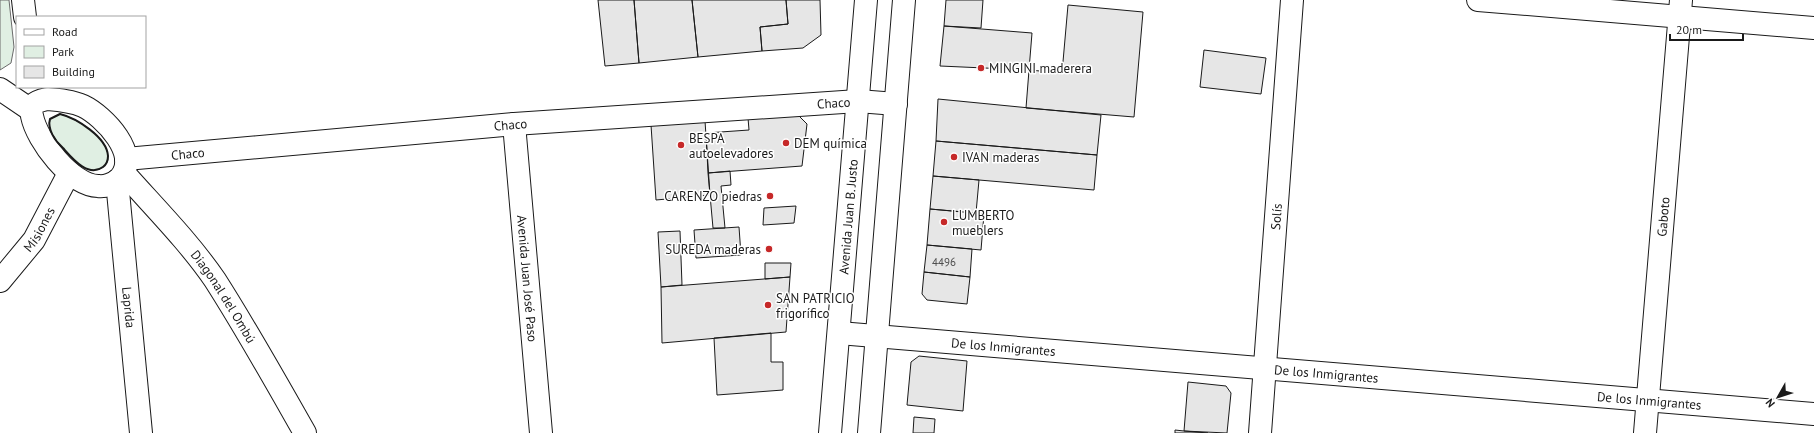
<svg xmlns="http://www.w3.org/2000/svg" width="1814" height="433" viewBox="0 0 1814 433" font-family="'PT Sans',sans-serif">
<rect width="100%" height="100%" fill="#fff"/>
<!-- green -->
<path fill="#e0efe3" stroke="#6a6a6a" d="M 0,0 L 9,0 L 14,47 L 11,63 L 0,70 Z
M 60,114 C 76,118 107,137 108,156 C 108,161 107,164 103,167 C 88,178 72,158 63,148 C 55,141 47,129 50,119 Z"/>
<!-- building -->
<path fill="#e6e6e6" stroke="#1a1a1a" d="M 598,0 L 634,0 L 639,63 L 605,66 Z
M 634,0 L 692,0 L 698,57 L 639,63 Z
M 692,0 L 786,0 L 788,24 L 760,27 L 762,51 L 698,57 Z
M 786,0 L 820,0 L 821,35 L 803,48 L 762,51 L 760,27 L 788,24 Z
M 946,0 L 983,0 L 981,28 L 944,26 Z
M 1068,5 L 1143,12 L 1134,117 L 1026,108 L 1029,70 L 1062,73 Z
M 944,26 L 1032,33 L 1029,70 L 940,66 Z
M 1204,50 L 1266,58 L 1261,94 L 1200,87 Z
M 938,99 L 1101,115 L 1097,155 L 936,141 Z
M 799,116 L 807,124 L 802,166 L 708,173 L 706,133 L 749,130 L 748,118 Z
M 705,121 L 710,195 L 656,200 L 651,125 Z
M 936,141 L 1097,155 L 1094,190 L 933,176 Z
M 730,171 L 731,185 L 721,186 L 725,228 L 713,228 L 708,173 Z
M 933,176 L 979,180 L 976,213 L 930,209 Z
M 796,206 L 794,223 L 763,225 L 764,208 Z
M 930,209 L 984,214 L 981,250 L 927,245 Z
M 739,227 L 741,255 L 696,258 L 694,230 Z
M 680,231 L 682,285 L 661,287 L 658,232 Z
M 927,245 L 972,249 L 970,277 L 924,272 Z
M 765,263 L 791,263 L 790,277 L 765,279 Z
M 924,272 L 970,277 L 967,304 L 927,300 L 922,294 Z
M 790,277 L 786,332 L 662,343 L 661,287 Z
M 771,333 L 771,362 L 783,362 L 783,390 L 717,395 L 714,338 Z
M 919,356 L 967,361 L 963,411 L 907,405 L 911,362 Z
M 1188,382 L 1226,386 L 1231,393 L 1227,433 L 1184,431 Z
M 914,417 L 935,419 L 934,433 L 913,433 Z
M 1175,430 L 1184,431 L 1208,433 L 1175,433 Z"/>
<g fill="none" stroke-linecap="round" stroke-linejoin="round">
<defs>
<g id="minor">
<path d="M 23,0 L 25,17"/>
<path d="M 1478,0 L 1814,28"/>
<path d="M 0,89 L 31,110"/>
<path d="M 47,99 C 59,100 72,101 83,106 C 104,116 141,155 120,178 C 114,184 105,187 98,186 C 71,185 37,141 32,116 C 31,112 31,108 33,105 C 37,101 42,100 47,99 Z"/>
<path id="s1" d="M 514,124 L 541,433"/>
<path id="s2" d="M 126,159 L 514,124 L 858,101 L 896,104"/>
<path id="s3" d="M 124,173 C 155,208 189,242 215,280 C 247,330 276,382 305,433"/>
<path id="s4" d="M 117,181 L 141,433"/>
<path id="s5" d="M 0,281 L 34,240 L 69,173"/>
<path id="s6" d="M 839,333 L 1814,414"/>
<path id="s7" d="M 1260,433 L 1292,0"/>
<path id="s8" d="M 1645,433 L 1681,0"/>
</g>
<g id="major">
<path id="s9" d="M 830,433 L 866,0"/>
<path d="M 869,433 L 904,0"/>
</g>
</defs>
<!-- minor casing -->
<use href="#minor" stroke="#1a1a1a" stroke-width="24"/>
<!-- major casing -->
<use href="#major" stroke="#1a1a1a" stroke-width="24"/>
<!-- minor -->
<use href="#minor" stroke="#fff" stroke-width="22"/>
<!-- major -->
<use href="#major" stroke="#fff" stroke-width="22"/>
<!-- wall -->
<path stroke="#1a1a1a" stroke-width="2" d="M 60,114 C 76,118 107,137 108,156 C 108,161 107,164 103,167 C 88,178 72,158 63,148 C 55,141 47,129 50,119 Z"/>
</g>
<!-- markers -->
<g fill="#c62828" stroke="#fff" stroke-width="1.5">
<circle cx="981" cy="68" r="4"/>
<circle cx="786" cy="143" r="4"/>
<circle cx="681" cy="145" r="4"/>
<circle cx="954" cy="157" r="4"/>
<circle cx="770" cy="196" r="4"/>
<circle cx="944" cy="222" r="4"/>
<circle cx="769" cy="249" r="4"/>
<circle cx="768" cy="305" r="4"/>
</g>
<g text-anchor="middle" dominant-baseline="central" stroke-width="3" stroke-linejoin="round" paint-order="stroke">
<!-- number labels -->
<g font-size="11" fill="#4d4d4d">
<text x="944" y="262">4496</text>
</g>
<!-- poi labels -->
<g font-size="13" fill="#1a1a1a" stroke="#fff" text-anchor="start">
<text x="989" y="68">MINGINI maderera</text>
<text x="689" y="138">BESPA<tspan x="689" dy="15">autoelevadores</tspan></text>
<text x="794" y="143">DEM química</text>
<text x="962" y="157">IVAN maderas</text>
<text x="762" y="196" text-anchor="end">CARENZO piedras</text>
<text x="952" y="215">LUMBERTO<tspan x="952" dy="15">mueblers</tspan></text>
<text x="761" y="249" text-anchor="end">SUREDA maderas</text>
<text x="776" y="298">SAN PATRICIO<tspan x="776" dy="15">frigorífico</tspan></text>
</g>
<!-- street labels -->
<g font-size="13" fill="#1a1a1a" stroke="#fff">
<text stroke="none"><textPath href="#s2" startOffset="710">Chaco</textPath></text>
<text stroke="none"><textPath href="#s2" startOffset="386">Chaco</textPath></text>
<text stroke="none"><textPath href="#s2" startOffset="62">Chaco</textPath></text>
<text stroke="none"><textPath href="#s7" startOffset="217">Solís</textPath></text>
<text stroke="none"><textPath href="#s8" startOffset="217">Gaboto</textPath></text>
<text stroke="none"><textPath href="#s9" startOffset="217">Avenida Juan B. Justo</textPath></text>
<text stroke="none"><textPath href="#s5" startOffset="65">Misiones</textPath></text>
<text stroke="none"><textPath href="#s1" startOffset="155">Avenida Juan José Paso</textPath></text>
<text stroke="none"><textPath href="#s3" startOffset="159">Diagonal del Ombú</textPath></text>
<text stroke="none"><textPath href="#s4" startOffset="127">Laprida</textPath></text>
<text stroke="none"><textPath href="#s6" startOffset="165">De los Inmigrantes</textPath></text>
<text stroke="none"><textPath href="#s6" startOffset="489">De los Inmigrantes</textPath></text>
<text stroke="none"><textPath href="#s6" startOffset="813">De los Inmigrantes</textPath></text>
</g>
</g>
<!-- legend -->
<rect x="16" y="16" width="130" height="72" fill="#ffffff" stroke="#a3a3a3"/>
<rect x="24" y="29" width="20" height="6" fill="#ffffff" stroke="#a3a3a3"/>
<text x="52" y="36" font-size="12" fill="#1a1a1a">Road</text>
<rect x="24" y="46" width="20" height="12" fill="#e0efe3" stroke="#a3a3a3"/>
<text x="52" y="56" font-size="12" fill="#1a1a1a">Park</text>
<rect x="24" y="66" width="20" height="12" fill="#e6e6e6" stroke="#a3a3a3"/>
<text x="52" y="76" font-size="12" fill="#1a1a1a">Building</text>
<!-- north arrow -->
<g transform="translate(1778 397) rotate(231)" stroke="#ffffff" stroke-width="3" paint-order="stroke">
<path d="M0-3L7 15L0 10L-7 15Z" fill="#1a1a1a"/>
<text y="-6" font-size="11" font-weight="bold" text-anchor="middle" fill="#1a1a1a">N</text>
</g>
<!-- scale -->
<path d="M1670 34v6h73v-6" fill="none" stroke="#1a1a1a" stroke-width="2"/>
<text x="1676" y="34" font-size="12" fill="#1a1a1a" stroke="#ffffff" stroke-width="3" paint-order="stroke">20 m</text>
</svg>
